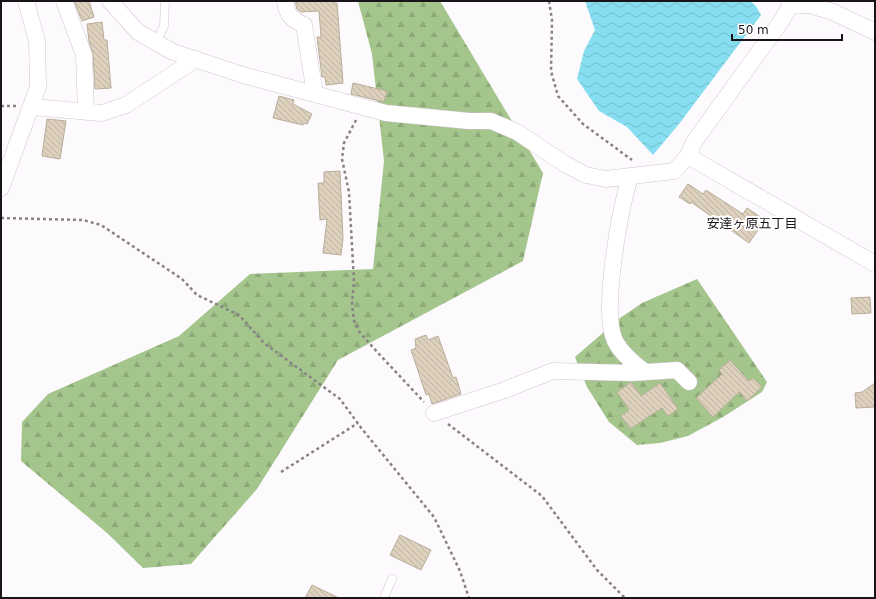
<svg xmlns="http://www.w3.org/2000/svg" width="876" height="599" viewBox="0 0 876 599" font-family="'DejaVu Sans','Noto Sans JP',sans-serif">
<defs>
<pattern id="forest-firs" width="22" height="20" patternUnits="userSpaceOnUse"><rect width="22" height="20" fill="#a4c68c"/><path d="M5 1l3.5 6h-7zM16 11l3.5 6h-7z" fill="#8da978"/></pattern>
<pattern id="water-waves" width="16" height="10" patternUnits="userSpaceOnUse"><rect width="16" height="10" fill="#87def0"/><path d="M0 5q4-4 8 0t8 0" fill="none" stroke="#74becd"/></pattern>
<pattern id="building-back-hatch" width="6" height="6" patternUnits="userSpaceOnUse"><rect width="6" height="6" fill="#ddd1be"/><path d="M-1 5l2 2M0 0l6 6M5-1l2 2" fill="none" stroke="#bdb3a3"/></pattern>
</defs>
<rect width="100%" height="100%" fill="#fdfafd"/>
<!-- forest -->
<path fill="url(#forest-firs)" d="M 358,1 L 440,1 L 543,173 L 523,261 L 338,360 L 257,489 L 191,564 L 143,568 L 107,533 L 21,461 L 22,422 L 48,394 L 179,336 L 250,274 L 373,269 L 384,161 L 372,54 Z
M 697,279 L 767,382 L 762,392 L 723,417 L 688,436 L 660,443 L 637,445 L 609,422 L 587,387 L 575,357 L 620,318 L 642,303 Z"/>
<!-- water -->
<path fill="url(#water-waves)" d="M 585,1 L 750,1 L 756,6 L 761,15 L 679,124 L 653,155 L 627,127 L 599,111 L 577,79 L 584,51 L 595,30 Z"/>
<!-- building -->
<path fill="url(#building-back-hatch)" stroke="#b9ad9a" d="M 74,1 L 89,1 L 94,17 L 82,21 Z
M 295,1 L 333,1 L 333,3 L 337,3 L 343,83 L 326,85 L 325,77 L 322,77 L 317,37 L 321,37 L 319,11 L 301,12 L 297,9 Z
M 102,22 L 104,40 L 107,40 L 111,88 L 95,89 L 93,54 L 89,41 L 87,24 Z
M 353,83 L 387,91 L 384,102 L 351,94 Z
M 279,96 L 294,100 L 293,104 L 312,114 L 307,124 L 304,123 L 303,125 L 273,118 Z
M 47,119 L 66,121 L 60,159 L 42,156 Z
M 340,171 L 343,239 L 341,255 L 323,253 L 327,219 L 320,220 L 318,183 L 324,183 L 324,172 Z
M 688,184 L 703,194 L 706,190 L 743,214 L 747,208 L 765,220 L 749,243 L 691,202 L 690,204 L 679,197 Z
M 870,297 L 871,313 L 852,314 L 851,298 Z
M 426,335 L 428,340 L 438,336 L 453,378 L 456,377 L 461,394 L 432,404 L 429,394 L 426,395 L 411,350 L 416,348 L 415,339 Z
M 730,360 L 749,381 L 753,378 L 762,387 L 747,401 L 739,392 L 713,417 L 696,398 L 722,374 L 719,370 Z
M 631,382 L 641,396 L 660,383 L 678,409 L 668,416 L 662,408 L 630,429 L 621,416 L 629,410 L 617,392 Z
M 875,383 L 875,407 L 856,408 L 855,393 L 862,392 Z
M 400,535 L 431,550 L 421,570 L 390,555 Z
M 312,585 L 339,598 L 305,598 Z"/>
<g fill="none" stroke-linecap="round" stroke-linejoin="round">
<defs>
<path id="service" d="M 156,42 L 164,26 L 165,1
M 384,598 L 392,579"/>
<path id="minor" d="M 64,1 L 84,55 L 86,112
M 110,1 L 138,32 L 173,52 L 243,75 L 386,113 L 469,121 L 491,121 L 517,132 L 565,164 L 586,175 L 606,179 L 674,171 L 688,156
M 285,1 C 287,15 291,19 304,25 L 315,94
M 789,1 L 790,6 L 782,20 L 694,142 L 688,156 L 875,264
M 790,6 L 810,5 L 833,12 L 875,32
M 32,107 L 102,113 L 126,105 L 196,59
M 630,177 C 620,210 601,311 615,341 C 622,354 633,363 645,372
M 1,188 L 38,87 L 37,41 L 26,1
M 434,413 L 502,391 L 553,371 L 632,373 L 677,370 L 689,382"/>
</defs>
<!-- service casing -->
<use href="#service" stroke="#d3c2d3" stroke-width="9"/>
<!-- minor casing -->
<use href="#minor" stroke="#d3c2d3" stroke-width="17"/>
<!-- path -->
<path stroke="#868286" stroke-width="2.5" stroke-dasharray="3 3" stroke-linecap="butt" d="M 549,1 L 552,20 L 551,71 L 558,96 L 583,124 L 632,160
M 1,106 L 16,106
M 356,120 L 344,143 L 342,159 L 349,192 L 354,282 L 352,302 L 354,321 L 360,333 L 380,355 L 424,402
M 1,218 L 83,220 L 101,225 L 182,279 L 197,295 L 239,315 L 264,343 L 340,399 L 362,429 L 434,517 L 460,571 L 469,598
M 448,424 L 542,496 L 597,570 L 625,598
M 281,472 L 358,423"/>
<!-- service -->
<use href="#service" stroke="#fff" stroke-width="8"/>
<!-- minor -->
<use href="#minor" stroke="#fff" stroke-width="16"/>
</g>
<g text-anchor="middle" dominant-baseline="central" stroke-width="4" stroke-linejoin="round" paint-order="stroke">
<!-- neighbourhood labels -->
<g font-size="13" fill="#1a141a" stroke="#fff">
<text x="752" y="223">安達ヶ原五丁目</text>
</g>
</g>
<!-- border -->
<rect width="876" height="599" fill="none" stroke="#1a141a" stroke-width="4"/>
<!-- scale -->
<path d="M732 34v6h110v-6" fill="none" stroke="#1a141a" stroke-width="2"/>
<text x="738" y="34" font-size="12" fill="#1a141a" stroke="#ffffff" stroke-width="3" paint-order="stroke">50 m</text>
</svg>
